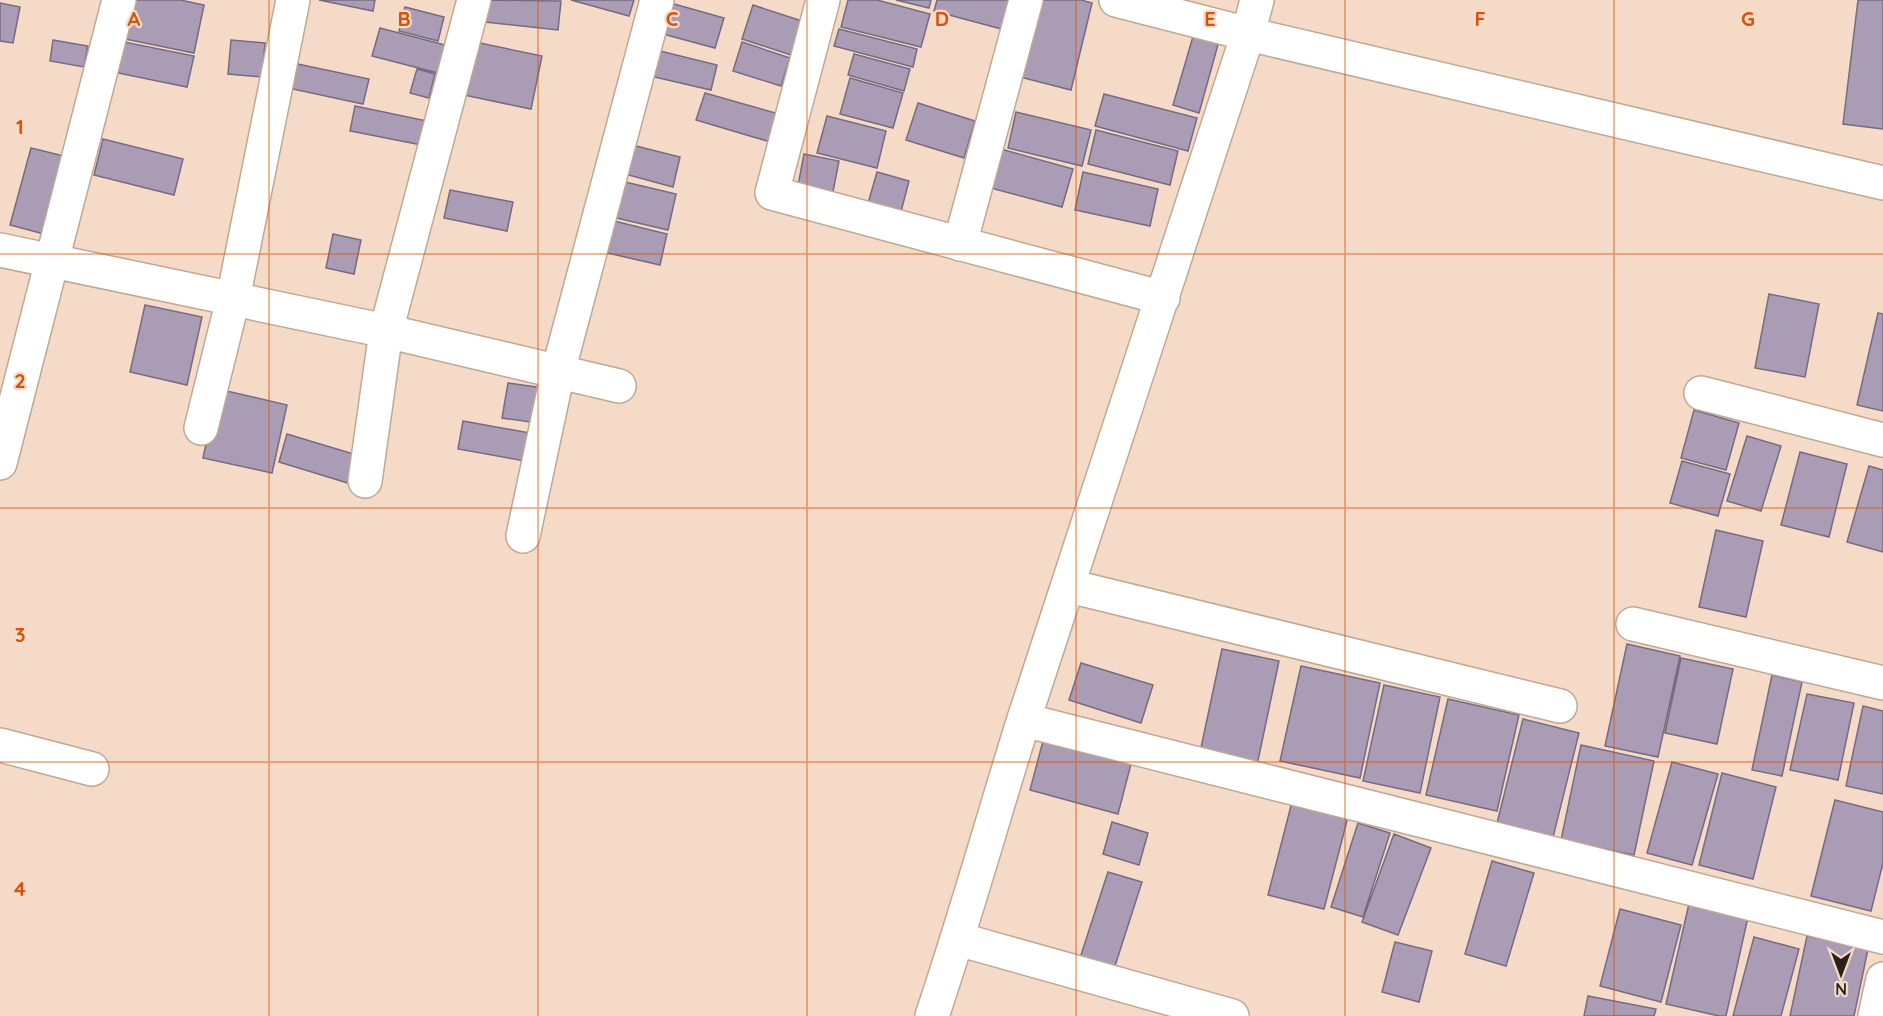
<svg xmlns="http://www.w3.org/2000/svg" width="1883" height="1016" viewBox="0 0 1883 1016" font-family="Quicksand,sans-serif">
<rect width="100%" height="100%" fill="#f4dac7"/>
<!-- building -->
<path fill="#a99cb4" stroke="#776b82" stroke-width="1.5" d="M 133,0 L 180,0 L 204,5 L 194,53 L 125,39 Z
M 319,0 L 375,0 L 373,11 Z
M 478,0 L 561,1 L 558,30 L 476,21 Z
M 571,0 L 634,0 L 629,16 Z
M 848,0 L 877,0 L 930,14 L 921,47 L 841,27 Z
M 896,0 L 931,0 L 929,8 Z
M 937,0 L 1018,0 L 1009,31 L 934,11 Z
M 1035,0 L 1081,0 L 1092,3 L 1071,90 L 1016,76 Z
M 1858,0 L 1883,0 L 1883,129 L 1843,124 Z
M 667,2 L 724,18 L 715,48 L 659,33 Z
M 0,3 L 20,7 L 13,43 L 0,41 Z
M 753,5 L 802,21 L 791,55 L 742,39 Z
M 405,7 L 444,17 L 438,41 L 399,31 Z
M 380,28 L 445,45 L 438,73 L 372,56 Z
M 839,29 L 917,49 L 913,67 L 834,46 Z
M 1194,33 L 1219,41 L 1199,113 L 1173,105 Z
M 53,40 L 88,46 L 84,67 L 50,61 Z
M 231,40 L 265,43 L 262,77 L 228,74 Z
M 470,41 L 542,56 L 531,109 L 459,94 Z
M 124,42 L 194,56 L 187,87 L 118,73 Z
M 742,42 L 790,58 L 781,86 L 733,71 Z
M 656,50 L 717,65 L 711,90 L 650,76 Z
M 854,54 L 910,69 L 904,91 L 848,75 Z
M 293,63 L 369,79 L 363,104 L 288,88 Z
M 417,69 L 435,74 L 429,98 L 410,93 Z
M 850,78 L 903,93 L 893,128 L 840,114 Z
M 705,93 L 786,116 L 777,144 L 696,120 Z
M 1104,94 L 1197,118 L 1188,151 L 1095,126 Z
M 918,103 L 975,121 L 964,158 L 906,140 Z
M 355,106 L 427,121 L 422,145 L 350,131 Z
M 1016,112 L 1091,130 L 1082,166 L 1008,148 Z
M 827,116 L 886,131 L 877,168 L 817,153 Z
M 1096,130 L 1178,151 L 1170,185 L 1088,164 Z
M 103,139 L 183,159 L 174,195 L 94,175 Z
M 632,145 L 680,157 L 673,187 L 625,174 Z
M 31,148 L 68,157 L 48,235 L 10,225 Z
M 997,148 L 1073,169 L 1062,207 L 987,187 Z
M 804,154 L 839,161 L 831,202 L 796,196 Z
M 877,172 L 909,181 L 898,223 L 865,214 Z
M 1083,172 L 1158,189 L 1150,226 L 1075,210 Z
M 621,181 L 676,194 L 668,230 L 612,217 Z
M 450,190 L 513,202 L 507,231 L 444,218 Z
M 606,219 L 667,234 L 660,265 L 599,251 Z
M 333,234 L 361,240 L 354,274 L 326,268 Z
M 1769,294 L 1819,304 L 1805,377 L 1755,368 Z
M 145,305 L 202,317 L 187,385 L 130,372 Z
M 1878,313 L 1883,314 L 1883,411 L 1857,405 Z
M 508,383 L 543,388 L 537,423 L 502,418 Z
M 218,389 L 287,405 L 272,473 L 203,458 Z
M 1694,410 L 1739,423 L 1726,470 L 1681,458 Z
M 463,421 L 541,435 L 536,463 L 458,449 Z
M 287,434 L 360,456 L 351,484 L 279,462 Z
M 1747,436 L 1781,446 L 1761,511 L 1727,501 Z
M 1800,452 L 1847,464 L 1829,537 L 1781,525 Z
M 1682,461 L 1730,474 L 1718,516 L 1670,503 Z
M 1869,466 L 1883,470 L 1883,552 L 1847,542 Z
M 1716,530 L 1763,541 L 1746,617 L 1699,607 Z
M 1627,644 L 1680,656 L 1658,757 L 1605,746 Z
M 1222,649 L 1279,661 L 1256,770 L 1199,757 Z
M 1681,658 L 1733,669 L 1717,744 L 1665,733 Z
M 1081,663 L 1153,685 L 1141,723 L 1069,700 Z
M 1301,666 L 1380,683 L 1360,778 L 1280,761 Z
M 1772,675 L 1802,682 L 1782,776 L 1752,770 Z
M 1384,685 L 1440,697 L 1420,793 L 1363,781 Z
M 1807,694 L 1854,703 L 1838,780 L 1790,770 Z
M 1448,699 L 1519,715 L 1497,811 L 1426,795 Z
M 1863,706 L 1883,711 L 1883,794 L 1846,786 Z
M 1523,719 L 1579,733 L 1553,837 L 1497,823 Z
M 1043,741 L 1131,764 L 1118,814 L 1030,790 Z
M 1581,745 L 1654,761 L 1634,855 L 1561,840 Z
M 1672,762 L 1718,774 L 1692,865 L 1647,853 Z
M 1722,773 L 1776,787 L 1753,879 L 1699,865 Z
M 1835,800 L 1883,812 L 1883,863 L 1871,911 L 1811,896 Z
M 1292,802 L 1348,817 L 1324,909 L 1268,895 Z
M 1112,822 L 1148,833 L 1139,865 L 1103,854 Z
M 1358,823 L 1390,833 L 1363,917 L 1331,907 Z
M 1394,834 L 1431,848 L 1398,935 L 1362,922 Z
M 1492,861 L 1534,873 L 1506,966 L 1465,954 Z
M 1108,872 L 1142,882 L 1114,969 L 1080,958 Z
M 1691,895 L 1750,908 L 1726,1016 L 1719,1016 L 1666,1004 Z
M 1620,909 L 1681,925 L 1661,1002 L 1600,986 Z
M 1807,936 L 1868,949 L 1854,1016 L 1790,1016 Z
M 1754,937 L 1799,949 L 1781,1016 L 1733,1016 Z
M 1395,942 L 1432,951 L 1419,1002 L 1382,992 Z
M 1588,996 L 1656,1009 L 1654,1016 L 1584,1016 Z"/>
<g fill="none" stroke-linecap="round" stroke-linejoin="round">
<defs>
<path id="street" d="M 823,0 L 772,193 L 1163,298
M 1116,0 L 1248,34 L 1883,183
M 960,244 L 1026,0
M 0,250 L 386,331 L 619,386
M 1701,393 L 1883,440
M 201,428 L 233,299 L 293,0
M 0,463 L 119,0
M 365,481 L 386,331 L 474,0
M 523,536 L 558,372 L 657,0
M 1069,586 L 1560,706
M 1633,624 L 1883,683
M 1024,720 L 1883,937
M 0,745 L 92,769
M 958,939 L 1232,1016
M 932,1016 C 965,918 993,818 1024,719 C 1098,490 1174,263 1248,34 L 1257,0
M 1875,1016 L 1883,979"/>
</defs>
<!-- street casing -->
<use href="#street" stroke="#c0a895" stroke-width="36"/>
<!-- street -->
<use href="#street" stroke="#fff" stroke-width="33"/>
</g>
<!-- grid -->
<path fill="none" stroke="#d5530d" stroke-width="1.5" stroke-opacity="0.55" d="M 269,0 L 269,1016M 538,0 L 538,1016M 807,0 L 807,1016M 1076,0 L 1076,1016M 1345,0 L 1345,1016M 1614,0 L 1614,1016M 0,254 L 1883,254M 0,508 L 1883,508M 0,762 L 1883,762"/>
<g font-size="20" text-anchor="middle" font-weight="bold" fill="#d5530d" stroke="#f4dac7" stroke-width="4.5" stroke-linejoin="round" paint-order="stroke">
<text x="134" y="26">A</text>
<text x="404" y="26">B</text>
<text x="672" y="26">C</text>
<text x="942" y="26">D</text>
<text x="1210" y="26">E</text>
<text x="1480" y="26">F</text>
<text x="1748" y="26">G</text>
<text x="20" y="134">1</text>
<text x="20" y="388">2</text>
<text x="20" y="642">3</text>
<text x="20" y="896">4</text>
</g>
<!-- north arrow -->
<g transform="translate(1841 974) rotate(180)" stroke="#f4dac7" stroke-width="4.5" paint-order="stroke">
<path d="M0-4.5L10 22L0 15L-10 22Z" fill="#2a211a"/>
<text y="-9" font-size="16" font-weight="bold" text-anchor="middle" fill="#2a211a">N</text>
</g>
</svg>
